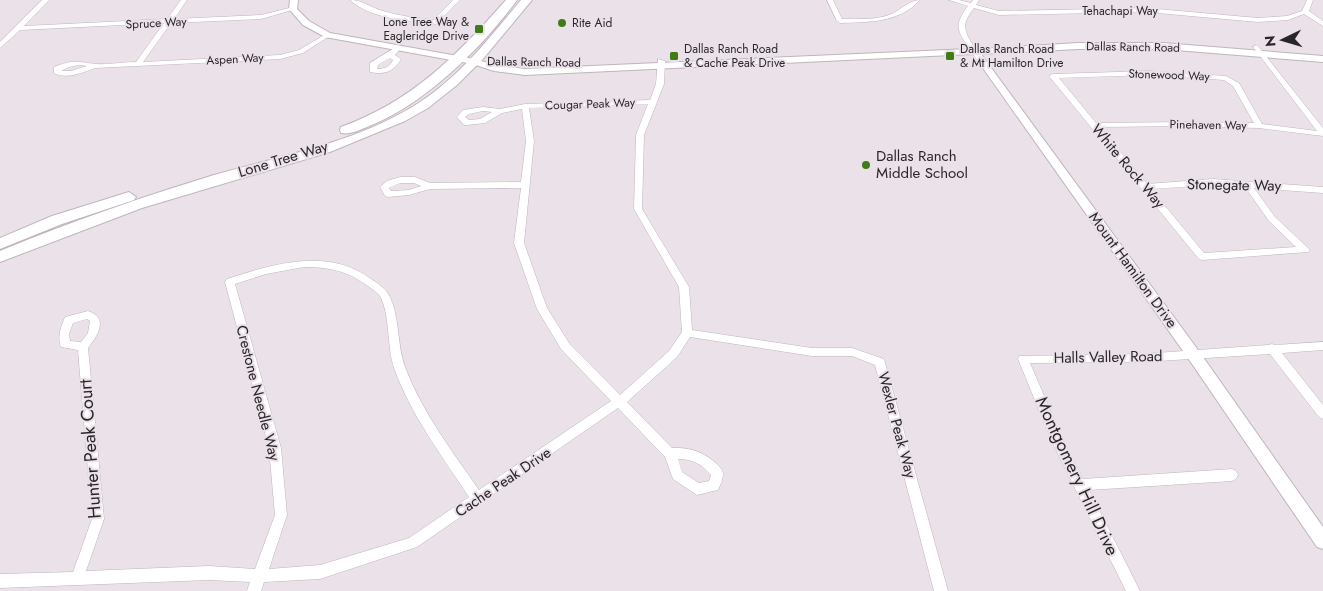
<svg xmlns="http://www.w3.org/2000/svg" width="1323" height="591" viewBox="0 0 1323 591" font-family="Jost,sans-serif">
<rect width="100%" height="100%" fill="#ebe1e9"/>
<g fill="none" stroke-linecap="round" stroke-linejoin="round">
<defs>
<path id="minor" d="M 42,0 L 49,0 L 24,26 L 167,19 L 181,0 L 187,0 L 174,19 L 261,15 L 293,7 L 296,9 L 261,19 L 171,23 L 143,62 L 280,55 L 299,50 L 326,34 L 331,35 L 303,53 L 280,59 L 95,68 C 84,72 66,80 54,73 L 54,67 C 74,59 77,62 96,64 C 109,65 123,62 136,62 L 164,23 L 20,30 L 0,48 L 0,42 ZM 80,65 L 87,66 L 71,71 L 61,71 L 69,67 Z
M 350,0 C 362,0 372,8 383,11 C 400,16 417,18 434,20 L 453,0 L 460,0 L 436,24 C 408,20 372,20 350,0 Z
M 827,0 L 833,0 L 842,19 C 858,19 875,20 889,15 C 900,11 909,0 920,0 C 899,23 869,22 840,23 L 837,21 Z
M 949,0 L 959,0 L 971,3 L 973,0 L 979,0 L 976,5 L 999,11 L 1146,8 L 1258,18 L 1287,16 L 1302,11 L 1307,0 L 1313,0 L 1309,11 L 1323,21 L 1323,26 L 1304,14 L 1288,20 L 1258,22 L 1146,12 L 999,15 L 974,8 C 962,23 963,30 973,45 L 970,47 L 968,46 C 956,30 955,23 968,6 Z
M 1256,45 L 1258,46 L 1323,128 L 1323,136 L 1259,128 L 1188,126 L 1100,127 L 1147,184 L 1213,179 L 1323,187 L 1323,193 L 1254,188 L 1275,217 L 1308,248 L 1310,250 L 1308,252 L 1202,260 L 1199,259 L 1049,76 L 1053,74 L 1149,71 L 1226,76 L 1239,83 L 1262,124 L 1317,131 L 1254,48 L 1253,47 ZM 1149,75 L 1224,80 L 1233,86 L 1254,123 L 1188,122 L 1096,123 L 1059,78 ZM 1213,185 L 1245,187 L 1269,221 L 1296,247 L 1204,253 L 1151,189 Z
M 396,47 L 401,48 L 395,55 L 401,59 C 394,72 384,75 370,72 L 370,63 ZM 390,58 L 393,60 C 390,67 384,69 377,69 L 379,64 Z
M 658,59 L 665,61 L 664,84 L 644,135 L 642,209 L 689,287 L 692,330 L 812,348 L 852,348 L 884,359 L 948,591 L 934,591 L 875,365 L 852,356 L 812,356 L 690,337 L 677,357 L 627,402 L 672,448 C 690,447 704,452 717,464 C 720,467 723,470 723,474 C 723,479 720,486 718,490 L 697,495 L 673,479 L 665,457 L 618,408 L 417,547 L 320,579 L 264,582 L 261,591 L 247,591 L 250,582 L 209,580 L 0,588 L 0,574 L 73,572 L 92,519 L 78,350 L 61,347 C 57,336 61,327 65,317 L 88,311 C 109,318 98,335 88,348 L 104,519 L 86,571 L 209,566 L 255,569 L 275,515 L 269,448 L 225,282 L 227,279 C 273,264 328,247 371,279 C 379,284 386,289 390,297 C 400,319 397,345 405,367 C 422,412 452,451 479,490 L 611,401 L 561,349 L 537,309 L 514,243 L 521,188 L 430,189 L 409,195 L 388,197 L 385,196 L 380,187 L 387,181 L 400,177 L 415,177 L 430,183 L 521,182 L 526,141 L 522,109 L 502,113 L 485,123 L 467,125 L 464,125 L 457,117 L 463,110 L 483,107 L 500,109 L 525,104 L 650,100 L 656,84 ZM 648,104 L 636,135 L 634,209 L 679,287 L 682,332 L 669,351 L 620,395 L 569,343 L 547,308 L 524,243 L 534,141 L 529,108 ZM 483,111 L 492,112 L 480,119 L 469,120 L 465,117 L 469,114 ZM 400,183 L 414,183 L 421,186 L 409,190 L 391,191 L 389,188 ZM 304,267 C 329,267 348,271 368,286 C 372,289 377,292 380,296 C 390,313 387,348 394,368 C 411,415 442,456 469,497 L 409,538 L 320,565 L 269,569 L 287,515 L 281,448 L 235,284 L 266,274 ZM 87,319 L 90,321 L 88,333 L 81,342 L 70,341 L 69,334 L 73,323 ZM 678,459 C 693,459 701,464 711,475 L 709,481 L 699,483 L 682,472 Z
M 1323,342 L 1323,350 L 1282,353 L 1323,405 L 1323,419 L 1319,417 L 1270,354 L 1142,362 L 1030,363 L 1064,442 L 1083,479 L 1232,469 L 1236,471 L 1238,475 L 1236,479 L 1232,481 L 1089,490 L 1140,591 L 1126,591 L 1053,444 L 1018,359 L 1019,356 L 1142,354 L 1268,345 L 1272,344 L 1275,345 Z"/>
<path id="tertiary" d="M 290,0 L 298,0 L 297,9 L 309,21 L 330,33 L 474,59 L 495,65 L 525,69 L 969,49 L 967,46 L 971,43 L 977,49 L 1078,43 L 1163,43 L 1323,56 L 1323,62 L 1163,49 L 1078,49 L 981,54 L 1198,350 L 1323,527 L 1323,549 L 1317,547 L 1188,358 L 973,54 L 525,75 L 494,71 L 473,64 L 325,37 L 303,25 L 289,9 Z"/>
<path id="primary" d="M 506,0 L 517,0 C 481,49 424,105 367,127 C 359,130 350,135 341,133 L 340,130 L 341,127 C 413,101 457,55 506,0 Z
M 521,0 L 532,0 L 483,59 L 457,85 L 428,108 L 405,121 L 330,152 L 142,208 L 0,262 L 0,251 C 70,222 142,197 214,175 C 284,155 359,142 420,102 C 461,75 491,36 521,0 Z
M 129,192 L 136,197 L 134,200 L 62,224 L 0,249 L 0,238 L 52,216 Z"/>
</defs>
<!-- minor casing -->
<use href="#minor" stroke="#beb5bd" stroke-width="1"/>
<!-- tertiary casing -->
<use href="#tertiary" stroke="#beb5bd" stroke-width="2"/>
<!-- primary casing -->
<use href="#primary" stroke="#beb5bd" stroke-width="2"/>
<!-- minor -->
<use href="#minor" fill="#fff" fill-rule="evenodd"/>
<!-- tertiary -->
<use href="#tertiary" fill="#fff" fill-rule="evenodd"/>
<!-- primary -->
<use href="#primary" fill="#fff" fill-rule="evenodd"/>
</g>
<!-- markers -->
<g fill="#407c16" stroke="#ebe1e9" stroke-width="2">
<circle cx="562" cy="23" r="5"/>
<rect x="474" y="24" width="10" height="10" rx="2.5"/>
<rect x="669" y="51" width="10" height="10" rx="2.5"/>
<rect x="945" y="51" width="10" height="10" rx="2.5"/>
<circle cx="866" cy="165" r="5"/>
</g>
<g text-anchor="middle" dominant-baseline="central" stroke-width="4" stroke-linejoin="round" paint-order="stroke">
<!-- far-street labels -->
<g font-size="12" fill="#292629" stroke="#ebe1e9">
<text x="1120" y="11">Tehachapi Way</text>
<text transform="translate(156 23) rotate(-3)">Spruce Way</text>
<text transform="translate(1133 47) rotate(1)">Dallas Ranch Road</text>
<text transform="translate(235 59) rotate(-3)">Aspen Way</text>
<text transform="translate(534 62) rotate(1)">Dallas Ranch Road</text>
<text transform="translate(1169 75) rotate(2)">Stonewood Way</text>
<text transform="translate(590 104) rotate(-2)">Cougar Peak Way</text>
<text transform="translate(1208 125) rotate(1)">Pinehaven Way</text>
</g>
<!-- far-poi labels -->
<g font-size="12" fill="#292629" stroke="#ebe1e9" text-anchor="start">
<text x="469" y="22" text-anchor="end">Lone Tree Way &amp;<tspan x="469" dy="14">Eagleridge Drive</tspan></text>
<text x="572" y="23">Rite Aid</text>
<text x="684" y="49">Dallas Ranch Road<tspan x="684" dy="14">&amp; Cache Peak Drive</tspan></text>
<text x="960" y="49">Dallas Ranch Road<tspan x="960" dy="14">&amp; Mt Hamilton Drive</tspan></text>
</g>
<!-- poi labels -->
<g font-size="15" fill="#292629" stroke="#ebe1e9" text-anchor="start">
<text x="876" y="156">Dallas Ranch<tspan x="876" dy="17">Middle School</tspan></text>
</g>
<!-- street labels -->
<g font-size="15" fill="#292629" stroke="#ebe1e9">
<text transform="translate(283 159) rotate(-17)">Lone Tree Way</text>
<text transform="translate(1128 166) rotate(50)">White Rock Way</text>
<text transform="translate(1234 185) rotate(1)">Stonegate Way</text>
<text transform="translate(1133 270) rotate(54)">Mount Hamilton Drive</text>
<text transform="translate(1108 357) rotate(-1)">Halls Valley Road</text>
<text transform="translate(258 393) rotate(76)">Crestone Needle Way</text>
<text transform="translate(897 425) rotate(75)">Wexler Peak Way</text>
<text transform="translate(503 482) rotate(-34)">Cache Peak Drive</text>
</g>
<!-- near-street labels -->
<g font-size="18" fill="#292629" stroke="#ebe1e9">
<text transform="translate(90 449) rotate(-94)">Hunter Peak Court</text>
<text transform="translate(1077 476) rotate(65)">Montgomery Hill Drive</text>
</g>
</g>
<!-- north arrow -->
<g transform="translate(1283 40) rotate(265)" stroke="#ebe1e9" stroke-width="4" paint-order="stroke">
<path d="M0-4L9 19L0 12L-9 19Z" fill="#292629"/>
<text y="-8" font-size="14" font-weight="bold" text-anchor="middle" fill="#292629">N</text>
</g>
</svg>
